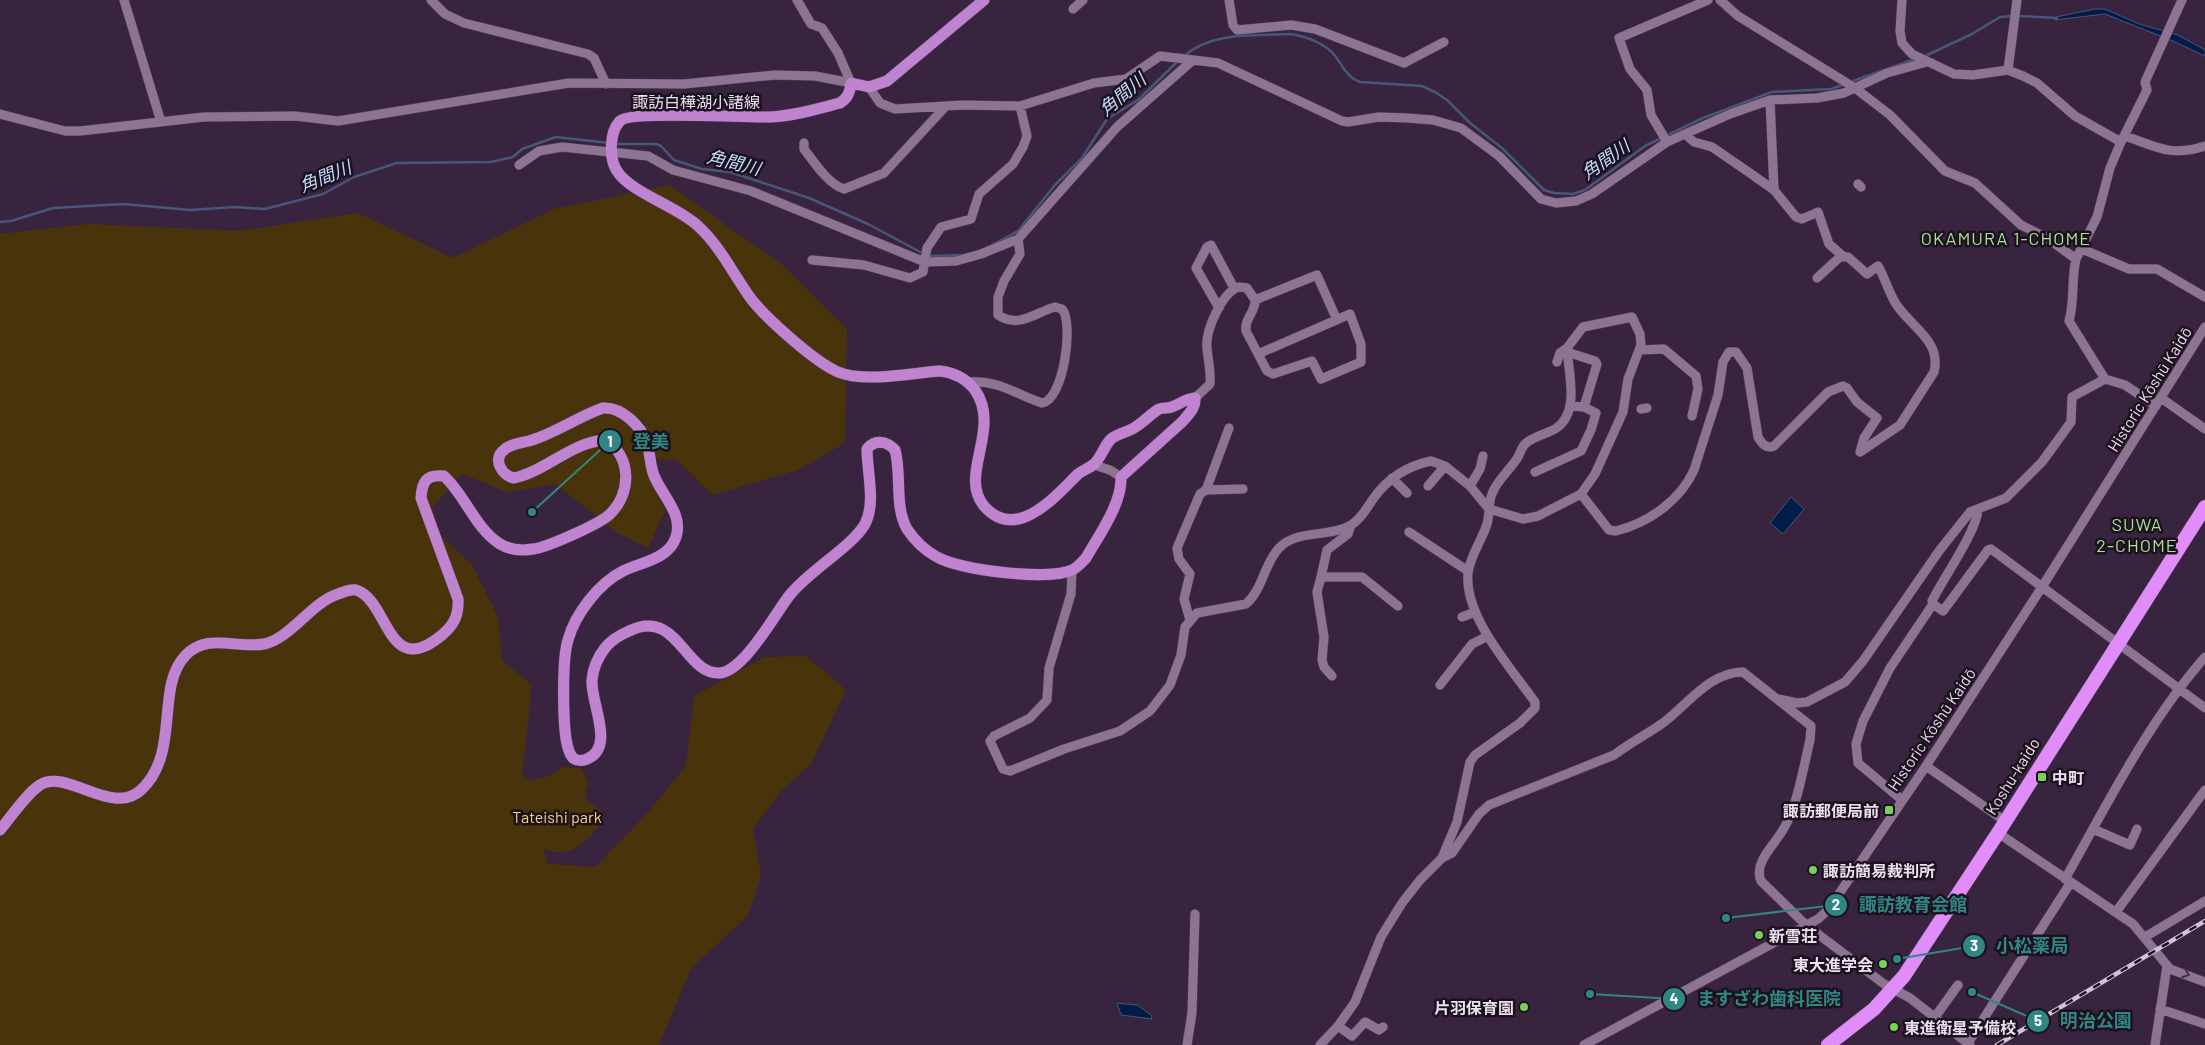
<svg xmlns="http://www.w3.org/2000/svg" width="2205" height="1045" viewBox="0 0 2205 1045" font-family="Barlow,'Noto Sans JP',sans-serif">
<rect width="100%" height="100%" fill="#39243f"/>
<!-- green -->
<path fill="#49330b" d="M 669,185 L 784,266 L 847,329 L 845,443 L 798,470 L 712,495 L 677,460 L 644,458 L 665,511 L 648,548 L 618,533 L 555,484 L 507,492 L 462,474 L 432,508 L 440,535 L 472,565 L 498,617 L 502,660 L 532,685 L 522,777 L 524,775 L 529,781 L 555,774 L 561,767 L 581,768 L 589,784 L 586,791 L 586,800 L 600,810 L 602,822 C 588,841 569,861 543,848 L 548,864 L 596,867 L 650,810 L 686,766 L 694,696 L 765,657 L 806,656 L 846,690 L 811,764 L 780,792 L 753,829 L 761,876 L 748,916 L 692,967 L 659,1045 L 0,1045 L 0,234 L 89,224 L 239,231 L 358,213 L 453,258 L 554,209 Z"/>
<!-- water -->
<path fill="#011c47" stroke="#48567a" d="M 2095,9 L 2105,9 L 2139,24 L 2178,35 L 2205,50 L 2205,56 L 2173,41 L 2105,14 L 2054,20 L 2056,17 Z
M 1791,497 L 1804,509 L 1783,534 L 1770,523 Z
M 1117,1003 L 1137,1005 L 1151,1015 L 1152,1019 L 1121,1015 Z"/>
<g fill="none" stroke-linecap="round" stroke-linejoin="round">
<!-- stream -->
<path stroke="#48567a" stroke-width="2.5" d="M 2018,16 L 2057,18
M 1184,56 C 1213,31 1254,36 1290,34 C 1306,36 1327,44 1336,57 C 1344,68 1347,77 1360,82 L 1422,86 L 1435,92 L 1447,100 L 1470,123 L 1502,148 L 1544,190 L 1554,193 L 1573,194 L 1585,190 L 1645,146 L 1703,118 L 1772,92 L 1831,89 L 1845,84
M 1923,57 L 1972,34 L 2000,17 L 2013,16
M 1850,82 L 1915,59
M 614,144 L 656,144 L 661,146 L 674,160 L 702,169 L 730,172 L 809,198 L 868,224 L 924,254
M 0,222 L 11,221 L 53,208 L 123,204 L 190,210 L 235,207 L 265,209 L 323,194 L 354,177 L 397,163 L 491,162 L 513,157 L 522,149 L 556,137 L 609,143
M 992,245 L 1018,231 L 1055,185 L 1082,158 L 1107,119 L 1138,100 L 1178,61
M 929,256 L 963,255"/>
<defs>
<path id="minor" d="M 124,0 L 161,122
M 431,0 L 445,14 L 464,23 L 588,54 L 594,58 L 606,84
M 797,0 L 811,24 L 822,28 L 838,53 L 851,83
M 1229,0 L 1233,25 L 1237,30 L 1291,25 L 1315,29 L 1404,63 L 1444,42
M 1720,0 L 1738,16 L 1855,88 L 1890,115 L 1945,171 L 1975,183 L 2021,225 L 2047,238 L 2076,259 C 2071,280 2075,300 2069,321 L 2105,379 L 2125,385 L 2156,406
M 1902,0 L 1900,31 L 1902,43 L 1912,54 L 1954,74 L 1973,75 L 2008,70 L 2023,76 L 2037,83 L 2075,116 L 2121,142
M 1073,9 L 1083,0
M 2008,70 L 2017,0
M 869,87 L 880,103 L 895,109 L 963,105 L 1020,106 L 1094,83 L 1126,79 L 1160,56 L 1218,63 L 1342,121 L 1348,122 L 1379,117 L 1407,118 L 1433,120 L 1461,128 L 1499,156 L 1541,199 L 1556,203 L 1576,201 L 1592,194 L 1667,142 L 1730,114 L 1770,100 L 1817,98 L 1844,93 L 1887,73 L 1927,62
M 1770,100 L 1774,190
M 0,114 L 65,131 L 80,131 L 204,117 L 295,116 L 338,121 L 569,83 L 684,84 L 775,75 L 815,76 L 851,83
M 1685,134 L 1694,142 L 1712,147 L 1747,171 L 1774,190 L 1796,217 L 1802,219 L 1818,212 L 1829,244 L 1844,257 L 1848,257 L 1867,274 L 1878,266 C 1885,278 1889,293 1896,304 C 1910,326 1942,341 1934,372 L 1900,425 L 1860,452
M 2125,136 C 2158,147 2170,157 2205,146
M 1667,142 L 1651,115 L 1647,90 L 1630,69 L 1619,38 L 1708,0
M 804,143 L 804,149 C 814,162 828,184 844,189 L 884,173 L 945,107
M 519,165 L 539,151 L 562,147 L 648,156 L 673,170 L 751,191 L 925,262 L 956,261 L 981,254 L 1018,239 L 1117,127 L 1193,60
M 1858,184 L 1861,187
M 2082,249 L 2129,269 L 2157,269 L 2205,297
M 2076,259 L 2097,217 L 2110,168 L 2121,142 L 2147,90 L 2145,82 L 2182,0
M 812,260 L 864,265 L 910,278 L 923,272 L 927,248 L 941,227 L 971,219 L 979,194 L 1013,164 L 1023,147 L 1027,136 L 1020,106
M 1817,278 L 1842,255
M 1255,300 L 1317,275 L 1337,320
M 1219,308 L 1196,268 L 1207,247 L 1211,245 L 1234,288
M 1639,350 L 1664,349 L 1696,376 L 1698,389 L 1692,416
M 1567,352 L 1595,361 L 1597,364 L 1584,407
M 1557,362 L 1560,353 L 1567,348
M 969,382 C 999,380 1015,394 1042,403 C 1064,400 1074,322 1062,309 L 1055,307 C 1036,312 1019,329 998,315 L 998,297 L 1004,281 L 1020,254 L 1018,239
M 1195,398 L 1210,384 C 1211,370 1208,361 1207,348 C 1205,331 1222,292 1239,287 L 1247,288 L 1255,300 C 1256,312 1244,318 1246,331 L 1267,371 L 1273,374 L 1312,361 L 1321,379 L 1361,362 L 1361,344 L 1350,314 L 1258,354
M 2161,398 L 2205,429
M 1641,409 L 1647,408
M 1094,465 L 1110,470 L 1121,477
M 1535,472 L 1581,451 L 1591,430 L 1596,413 L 1584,407 L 1571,406
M 1392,478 L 1407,493
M 1428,486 L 1445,466
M 1470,486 L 1480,469 L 1483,456
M 1206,490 L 1243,489
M 1581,494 L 1609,530 L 1616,531 C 1648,523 1680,501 1694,470 L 1718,395 L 1723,362 L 1729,352 L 1736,352 L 1747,368 L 1758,437 C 1762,444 1766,449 1774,446 L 1828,392 L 1843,386 L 1847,388 L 1857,402 L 1877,418 L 1864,438 L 1860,452
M 1351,525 L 1348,534 L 1327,550 L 1321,577 L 1362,577 L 1398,606
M 1409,532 L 1468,571
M 1072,570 L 1071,594 L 1049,668 L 1047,700 L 1030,718 L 994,736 L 990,741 L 1003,769 L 1010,771 L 1064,749 L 1120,731 L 1150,711 L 1170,685 L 1181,655 L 1185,627 L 1197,613 L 1246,604 C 1263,589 1264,564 1279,548 C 1297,529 1329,538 1351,525 C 1360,520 1367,508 1373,499 C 1387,479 1407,466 1431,461 L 1445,466 L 1470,486 L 1489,509 L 1523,519 L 1538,516 L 1581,494 L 1595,474 L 1623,412 L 1628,379 L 1641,345 L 1640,334 L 1632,317 L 1583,327 L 1567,348 C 1568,372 1581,413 1555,429 C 1546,434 1532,437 1525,444 C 1522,447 1520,453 1518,457 C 1511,469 1496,481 1492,494 C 1488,503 1490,514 1487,524 C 1482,540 1470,556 1468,573 C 1464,617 1511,668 1535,702 L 1535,708 L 1520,723 L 1475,755 L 1470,762 L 1457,822 L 1442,858
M 1321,577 L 1317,592 L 1324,637 L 1322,660 L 1324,667 L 1332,676
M 1933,604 L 1943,611 L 1988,550 L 1991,549 L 2205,708
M 1462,617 L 1475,612
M 1190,620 L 1184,599 L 1190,574 L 1179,559 L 1177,548 L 1200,494 L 1206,490 L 1229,428
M 1440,685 L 1472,644 L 1488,636
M 1778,699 L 1797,703 L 1807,702 L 1845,682 L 1863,661 L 1939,551 L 1970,512 L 2006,498 L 2042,462 L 2071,422 L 2072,397 L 2105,379
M 1926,766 L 2005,821
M 1902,800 L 1858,763 L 1856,744 L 1863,721 L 1890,668 L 1933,604 L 1932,601 C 1944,577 1976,532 1978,510
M 2093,829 L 2130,845 L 2137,829
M 1998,833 L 2133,924 L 2170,969 L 2205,982
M 2065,879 C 2108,803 2148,722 2205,657
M 2116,912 L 2205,790
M 2145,937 L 2205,901
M 2160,1009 L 2205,1024
M 1935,1017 L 1958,985
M 1338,1026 L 1352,1036 L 1365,1022 L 1379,1030 L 1383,1027
M 1968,1043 L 2071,882
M 1187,1045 L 1192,1013 L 1195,914
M 1320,1045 L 1338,1026 L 1355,1002 L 1381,937 L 1402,903 L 1420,880 L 1442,858 L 1452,853 L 1479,814 L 1489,805 L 1614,755 C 1630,743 1647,734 1663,723 C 1688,704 1710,672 1743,672 L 1811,726 L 1810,740 C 1804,765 1797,807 1784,828 C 1775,845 1753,862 1761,881 L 1806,925 L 1884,984 L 1910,998 L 1970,1045
M 1584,1045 L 1818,919 L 1828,910 L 1926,766 L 2042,587 L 2205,327
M 2155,1045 L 2167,966"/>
<path id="major" d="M 0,830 C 11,817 27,793 40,785 C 67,768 112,817 141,790 C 181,753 155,688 185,656 C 207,632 236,649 264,644 C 290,639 312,602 338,594 C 344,592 350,589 356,590 C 389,600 387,681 442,635 C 454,625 459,615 458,599 L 421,498 C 422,482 426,474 444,476 C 465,495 475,528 500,544 C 510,550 521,551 533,549 C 546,548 599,524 609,515 C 632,494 632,456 605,440 C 572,442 546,471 514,478 C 502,476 492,459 504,450 C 510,444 521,443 529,441 C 556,433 577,417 603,408 C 622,407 641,426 647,443 C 650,453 650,463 653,473 C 660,494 684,513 676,537 C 669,559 642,562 623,571 C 599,583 575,614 568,640 C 562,658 563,719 566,739 C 567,745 569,754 573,758 C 577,761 583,761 587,759 C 616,747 590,702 592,680 C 593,669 598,657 605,648 C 611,640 620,635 629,631 C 678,607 684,675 720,673 C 744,671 775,614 789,596 C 808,571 852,547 865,524 C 876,503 867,472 867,449 C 875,439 887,441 895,450 C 902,475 894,506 907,529 C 915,541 924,550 937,557 C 959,570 1048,581 1072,570 C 1077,568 1082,562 1086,558 C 1099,535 1122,504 1121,477 L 1182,422 C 1188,415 1196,408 1195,398 C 1186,399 1181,403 1174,406 C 1169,409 1164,407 1159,409 C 1149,415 1142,424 1132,429 C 1125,433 1117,434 1111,439 C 1104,446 1101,458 1094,464 C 1090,468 1083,470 1078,474 C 1056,496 1016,543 984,506 C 958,475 1002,429 975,390 C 966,378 955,373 940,371 C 911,373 864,383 838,372 C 815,362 764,317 749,296 C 732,272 720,246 698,226 C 677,206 631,193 617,171 C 609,159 609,132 620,121 C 630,110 747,118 770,117 C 793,116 817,109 840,103 C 848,98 850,92 851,83 L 869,87 L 887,81 L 984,0"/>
<path id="highway" d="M 1828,1045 L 1874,1009 L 1904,976 L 1998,833 L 2205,507"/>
</defs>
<!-- minor casing -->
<use href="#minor" stroke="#513f56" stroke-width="10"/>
<!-- major casing -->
<use href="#major" stroke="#513f56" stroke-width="12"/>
<!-- highway casing -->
<use href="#highway" stroke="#513f56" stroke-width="15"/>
<!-- minor -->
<use href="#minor" stroke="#8d7493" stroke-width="9"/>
<!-- major -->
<use href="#major" stroke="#bf83d0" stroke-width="11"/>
<!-- highway -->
<use href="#highway" stroke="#e18df9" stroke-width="14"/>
<defs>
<path id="rail" d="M 1997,1045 L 2205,921"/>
</defs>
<!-- rail casing -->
<use href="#rail" stroke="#d1c2d5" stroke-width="4.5"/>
<!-- rail -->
<use href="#rail" stroke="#1b121e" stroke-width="2.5" stroke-dasharray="8" stroke-linecap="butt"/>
</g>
<!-- one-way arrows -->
<defs><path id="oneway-chevron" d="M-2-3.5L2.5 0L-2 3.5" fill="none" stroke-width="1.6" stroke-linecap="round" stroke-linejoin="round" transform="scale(1.25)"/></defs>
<use stroke="#433447" href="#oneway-chevron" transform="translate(2186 974) rotate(20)"/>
<!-- markers -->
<g fill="#77d259" stroke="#1b121e" stroke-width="2">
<rect x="2037" y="772" width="10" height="10" rx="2.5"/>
<rect x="1884" y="805" width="10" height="10" rx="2.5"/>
<circle cx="1813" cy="870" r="5"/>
<circle cx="1759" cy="935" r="5"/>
<circle cx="1883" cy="964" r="5"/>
<circle cx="1524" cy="1007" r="5"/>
<circle cx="1894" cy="1027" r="5"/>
</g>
<g text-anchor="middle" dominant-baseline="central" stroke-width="5" stroke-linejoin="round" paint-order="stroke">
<!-- street labels -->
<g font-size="16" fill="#ecdff0" stroke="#1b121e">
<text x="696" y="101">諏訪白樺湖小諸線</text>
<text transform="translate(2149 389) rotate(-58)">Historic Kōshū Kaidō</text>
<text transform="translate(1931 729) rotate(-56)">Historic Kōshū Kaidō</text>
<text transform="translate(2012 776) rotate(-58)">Koshu-kaido</text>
</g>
<!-- poi labels -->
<g font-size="16" font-weight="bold" fill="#ecdff0" stroke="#1b121e" text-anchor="start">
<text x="2052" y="777">中町</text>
<text x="1879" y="810" text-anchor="end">諏訪郵便局前</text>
<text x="1823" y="870">諏訪簡易裁判所</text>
<text x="1769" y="935">新雪荘</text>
<text x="1873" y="964" text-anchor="end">東大進学会</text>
<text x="1514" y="1007" text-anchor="end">片羽保育園</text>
<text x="1904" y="1027">東進衛星予備校</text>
</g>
<!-- park labels -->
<g font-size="16" fill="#fecd7d" stroke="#1b121e">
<text x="557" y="816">Tateishi park</text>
</g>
<!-- water labels -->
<g font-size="18" font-style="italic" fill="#c1d9fd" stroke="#1b121e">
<text transform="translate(1122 94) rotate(-40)">角間川</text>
<text transform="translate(1605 159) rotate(-35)">角間川</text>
<text transform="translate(734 162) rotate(14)">角間川</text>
<text transform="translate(325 176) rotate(-22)">角間川</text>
</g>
<!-- neighbourhood labels -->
<g font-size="18" letter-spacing="1" fill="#addf9f" stroke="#1b121e">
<text x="2006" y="238">OKAMURA 1-CHOME</text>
<text x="2137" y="524">SUWA<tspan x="2137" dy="21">2-CHOME</tspan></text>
</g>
</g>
<!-- callouts -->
<path fill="none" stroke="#308682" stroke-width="2" d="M532 512L610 441M1726 918L1836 905M1897 959L1974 946M1590 994L1674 999M1972 992L2038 1021"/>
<g fill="#308682" stroke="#1b121e" stroke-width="2">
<circle cx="532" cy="512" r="5"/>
<circle cx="1726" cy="918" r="5"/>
<circle cx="1897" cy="959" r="5"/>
<circle cx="1590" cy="994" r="5"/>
<circle cx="1972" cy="992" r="5"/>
<circle cx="610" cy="441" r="12"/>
<circle cx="1836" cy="905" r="12"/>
<circle cx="1974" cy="946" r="12"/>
<circle cx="1674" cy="999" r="12"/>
<circle cx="2038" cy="1021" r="12"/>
</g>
<g font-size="15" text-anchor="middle" font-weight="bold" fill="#fff">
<text x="610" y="447">1</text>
<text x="1836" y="910">2</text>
<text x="1974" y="951">3</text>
<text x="1674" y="1004">4</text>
<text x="2038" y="1026">5</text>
</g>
<g font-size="18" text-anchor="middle" font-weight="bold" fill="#308682" stroke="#1b121e" stroke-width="5" stroke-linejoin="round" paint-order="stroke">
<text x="651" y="448">登美</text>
<text x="1913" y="911">諏訪教育会館</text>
<text x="2032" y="952">小松薬局</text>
<text x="1769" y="1005">ますざわ歯科医院</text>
<text x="2096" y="1027">明治公園</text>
</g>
</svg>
